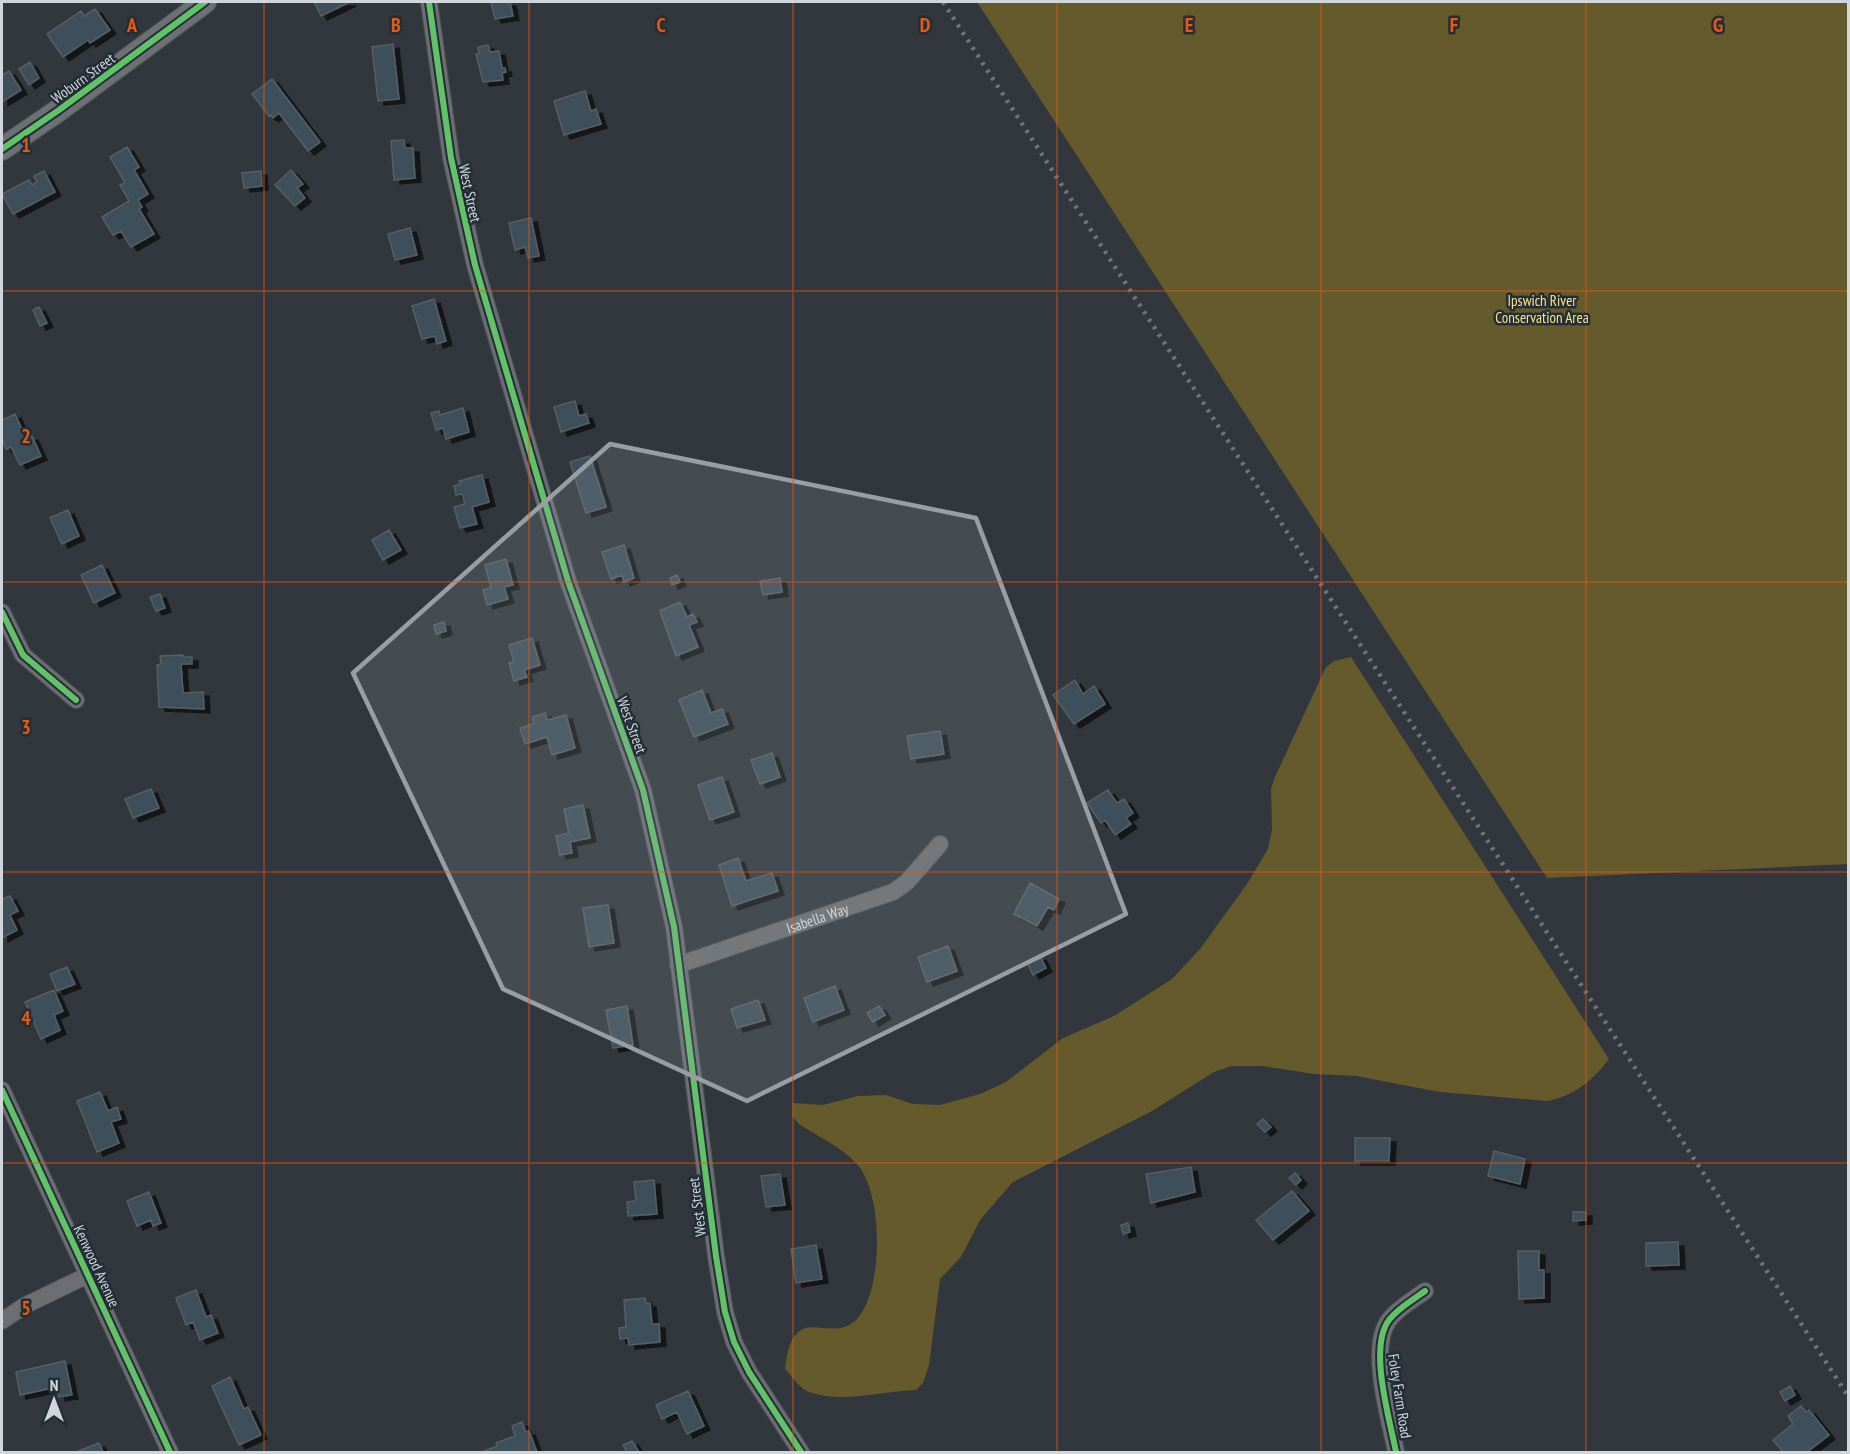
<svg xmlns="http://www.w3.org/2000/svg" width="1850" height="1454" viewBox="0 0 1850 1454" font-family="'PT Sans Narrow',sans-serif">
<defs>
<filter id="shadow"><feDropShadow dx="6" dy="4" stdDeviation="0" flood-color="#0009"/></filter>
</defs>
<rect width="100%" height="100%" fill="#31373c"/>
<!-- green -->
<path fill="#655a2c" d="M 977,2 L 1848,2 L 1848,864 L 1547,878 Z
M 1351,657 L 1609,1059 C 1593,1080 1575,1096 1547,1101 L 1440,1092 L 1356,1076 L 1314,1074 L 1262,1066 L 1232,1066 L 1214,1072 L 1152,1111 L 1013,1182 L 980,1220 L 961,1257 L 940,1279 L 929,1365 L 923,1383 L 916,1390 C 881,1391 843,1404 809,1392 C 800,1389 791,1375 785,1369 C 793,1297 829,1346 856,1320 C 884,1292 884,1192 856,1163 C 841,1147 817,1136 799,1124 L 792,1116 L 793,1103 L 823,1105 L 858,1096 L 886,1095 L 913,1104 L 940,1105 L 980,1094 L 1006,1082 L 1063,1038 L 1114,1016 L 1172,979 L 1200,949 L 1247,884 L 1268,849 L 1272,829 L 1271,789 L 1274,779 L 1326,667 L 1334,661 Z"/>
<!-- building -->
<path fill="#3c4f5a" stroke="#595e62" stroke-width="1.5" filter="url(#shadow)" d="M 314,2 L 350,2 L 321,16 Z
M 491,2 L 510,2 L 513,16 L 495,19 Z
M 95,9 L 110,30 L 90,43 L 88,40 L 63,57 L 47,34 L 81,11 L 84,16 Z
M 393,44 L 399,99 L 378,101 L 372,47 Z
M 488,45 L 490,52 L 499,51 L 502,68 L 505,68 L 506,72 L 502,73 L 503,80 L 483,82 L 476,54 L 479,54 L 478,47 Z
M 30,62 L 39,78 L 29,85 L 19,69 Z
M 9,71 L 21,90 L 2,102 L 2,75 Z
M 272,79 L 320,142 L 308,151 L 279,113 L 273,118 L 271,115 L 269,116 L 252,94 Z
M 585,91 L 591,111 L 596,109 L 601,124 L 564,135 L 554,101 Z
M 404,140 L 405,148 L 413,148 L 415,178 L 394,180 L 391,141 Z
M 127,147 L 139,167 L 134,170 L 148,194 L 138,200 L 142,207 L 139,209 L 154,234 L 131,247 L 121,231 L 113,235 L 102,217 L 129,201 L 120,185 L 125,183 L 110,157 Z
M 291,170 L 303,184 L 297,188 L 305,198 L 295,206 L 275,185 Z
M 44,171 L 55,192 L 13,214 L 2,194 L 29,180 L 32,185 L 37,182 L 34,176 Z
M 261,171 L 262,186 L 244,188 L 242,173 Z
M 531,218 L 539,256 L 528,258 L 525,247 L 515,250 L 509,223 Z
M 410,228 L 417,255 L 395,260 L 388,234 Z
M 434,299 L 446,341 L 437,344 L 435,336 L 422,339 L 412,306 Z
M 39,307 L 47,323 L 40,326 L 33,310 Z
M 575,401 L 579,416 L 586,414 L 589,423 L 561,432 L 554,407 Z
M 463,408 L 469,432 L 446,439 L 443,428 L 436,430 L 431,413 L 439,411 L 440,415 Z
M 15,414 L 26,438 L 32,436 L 41,456 L 20,465 L 11,447 L 6,449 L 2,439 L 2,420 Z
M 590,456 L 606,507 L 586,513 L 570,462 Z
M 482,475 L 489,502 L 472,507 L 477,524 L 460,528 L 454,507 L 465,504 L 462,494 L 456,495 L 454,486 L 460,484 L 459,481 Z
M 68,510 L 79,536 L 62,544 L 50,518 Z
M 389,530 L 401,550 L 383,560 L 372,540 Z
M 624,545 L 634,578 L 624,582 L 622,575 L 611,579 L 602,552 Z
M 506,559 L 513,585 L 504,587 L 508,599 L 487,605 L 483,590 L 491,588 L 485,565 Z
M 102,565 L 115,593 L 94,603 L 81,575 Z
M 677,575 L 680,582 L 672,585 L 670,578 Z
M 780,578 L 782,592 L 763,595 L 760,581 Z
M 160,594 L 165,608 L 156,611 L 150,597 Z
M 680,602 L 687,617 L 693,614 L 697,622 L 689,625 L 698,647 L 676,656 L 660,611 Z
M 444,622 L 446,631 L 436,634 L 434,625 Z
M 532,638 L 540,665 L 524,670 L 527,677 L 514,681 L 509,663 L 514,662 L 509,645 Z
M 183,655 L 184,657 L 192,657 L 192,664 L 181,664 L 183,693 L 203,692 L 204,709 L 159,707 L 157,665 L 161,664 L 160,656 Z
M 1075,680 L 1083,694 L 1094,686 L 1105,704 L 1074,724 L 1053,695 Z
M 702,690 L 711,713 L 722,709 L 728,724 L 694,737 L 679,700 Z
M 545,713 L 547,720 L 566,715 L 575,748 L 552,755 L 547,737 L 525,744 L 520,728 L 534,724 L 532,717 Z
M 940,731 L 944,754 L 911,759 L 907,736 Z
M 772,753 L 780,777 L 760,784 L 751,760 Z
M 722,777 L 734,812 L 710,820 L 698,785 Z
M 151,789 L 159,808 L 133,818 L 125,799 Z
M 1108,790 L 1117,803 L 1124,799 L 1133,813 L 1126,818 L 1131,824 L 1115,835 L 1105,820 L 1101,823 L 1087,803 Z
M 583,805 L 590,838 L 570,842 L 572,853 L 560,855 L 556,836 L 569,833 L 564,809 Z
M 738,858 L 746,881 L 772,873 L 778,891 L 732,906 L 719,865 Z
M 1030,883 L 1059,899 L 1054,910 L 1048,907 L 1037,926 L 1014,914 Z
M 10,896 L 18,911 L 10,915 L 17,930 L 2,938 L 2,897 L 3,899 Z
M 608,905 L 614,943 L 589,947 L 583,908 Z
M 948,946 L 957,971 L 927,982 L 918,957 Z
M 1040,956 L 1046,968 L 1033,975 L 1027,963 Z
M 67,967 L 75,984 L 57,991 L 50,974 Z
M 835,986 L 844,1010 L 813,1022 L 804,998 Z
M 54,990 L 63,1011 L 54,1015 L 60,1030 L 41,1039 L 25,1002 Z
M 758,1000 L 765,1020 L 737,1028 L 731,1009 Z
M 627,1006 L 633,1045 L 613,1048 L 606,1010 Z
M 879,1006 L 885,1015 L 873,1022 L 867,1013 Z
M 100,1092 L 108,1111 L 117,1107 L 121,1119 L 111,1122 L 119,1143 L 97,1152 L 77,1101 Z
M 1263,1119 L 1271,1127 L 1265,1132 L 1257,1124 Z
M 1355,1138 L 1390,1138 L 1389,1161 L 1355,1161 Z
M 1494,1151 L 1525,1159 L 1520,1184 L 1488,1176 Z
M 1191,1167 L 1195,1192 L 1151,1203 L 1146,1174 Z
M 1295,1173 L 1301,1180 L 1296,1185 L 1289,1178 Z
M 780,1174 L 785,1205 L 766,1207 L 761,1176 Z
M 654,1180 L 657,1214 L 628,1216 L 627,1202 L 636,1201 L 634,1182 Z
M 1292,1191 L 1309,1211 L 1273,1240 L 1256,1220 Z
M 149,1192 L 161,1223 L 153,1226 L 151,1220 L 137,1226 L 127,1201 Z
M 1573,1212 L 1586,1212 L 1586,1220 L 1573,1221 Z
M 1128,1223 L 1130,1232 L 1123,1234 L 1121,1225 Z
M 1678,1242 L 1679,1265 L 1646,1266 L 1646,1243 Z
M 816,1245 L 822,1279 L 796,1283 L 791,1249 Z
M 1518,1251 L 1539,1251 L 1539,1270 L 1544,1270 L 1544,1298 L 1519,1299 Z
M 196,1290 L 206,1317 L 211,1315 L 218,1333 L 200,1340 L 193,1322 L 186,1325 L 176,1298 Z
M 645,1298 L 646,1303 L 650,1303 L 652,1324 L 659,1324 L 660,1342 L 629,1345 L 628,1338 L 620,1339 L 619,1328 L 626,1327 L 624,1300 Z
M 65,1361 L 72,1395 L 59,1397 L 57,1387 L 20,1395 L 16,1372 Z
M 230,1377 L 244,1409 L 248,1407 L 261,1435 L 239,1445 L 212,1386 Z
M 1790,1386 L 1795,1395 L 1785,1401 L 1780,1392 Z
M 688,1391 L 704,1426 L 687,1434 L 677,1412 L 662,1419 L 656,1405 Z
M 1801,1406 L 1806,1412 L 1809,1410 L 1829,1435 L 1807,1452 L 1783,1452 L 1773,1440 L 1793,1424 L 1788,1416 Z
M 522,1422 L 526,1432 L 529,1431 L 537,1452 L 482,1452 L 497,1446 L 496,1443 L 515,1436 L 512,1426 Z
M 632,1441 L 639,1452 L 627,1452 L 623,1445 Z
M 99,1443 L 103,1452 L 76,1452 Z"/>
<g fill="none" stroke-linecap="round" stroke-linejoin="round">
<defs>
<g id="street">
<path d="M 429,2 L 451,158 L 475,265 L 568,581 L 643,790 L 674,927 L 716,1256 L 725,1312 L 734,1342 L 749,1372 L 801,1452"/>
<path d="M 2,612 L 23,655 L 76,700"/>
<path id="s1" d="M 678,965 L 893,892 L 907,882 L 940,844"/>
<path d="M 2,1090 L 170,1452"/>
<path d="M 2,1321 L 24,1306 L 88,1275"/>
<path d="M 1396,1452 C 1390,1420 1368,1348 1389,1320 C 1398,1308 1413,1300 1425,1291"/>
</g>
<path id="secondary" d="M 2,149 L 59,110 L 205,2"/>
</defs>
<!-- street casing -->
<use href="#street" stroke="#4e5458" stroke-width="18"/>
<!-- secondary casing -->
<use href="#secondary" stroke="#4e5458" stroke-width="24"/>
<!-- street -->
<use href="#street" stroke="#6c6e71" stroke-width="16"/>
<!-- secondary -->
<use href="#secondary" stroke="#6d7173" stroke-width="22"/>
<!-- rail -->
<path stroke="#717376" stroke-width="4.5" stroke-dasharray="3 6" stroke-linecap="butt" d="M 943,2 L 1848,1396"/>
<defs>
<path id="cycleway" d="M 429,2 L 451,158 L 475,265 L 568,581 L 643,790 L 674,927 L 716,1256 L 725,1312 L 734,1342 L 749,1372 L 801,1452
M 2,149 L 59,110 L 205,2
M 2,612 L 23,655 L 76,700
M 2,1090 L 170,1452
M 1396,1452 C 1390,1420 1368,1348 1389,1320 C 1398,1308 1413,1300 1425,1291"/>
</defs>
<!-- cycleway casing -->
<use href="#cycleway" stroke="#242e36" stroke-width="10"/>
<!-- cycleway -->
<use href="#cycleway" stroke="#61c268" stroke-width="6"/>
</g>
<!-- marked area -->
<path fill="#989ea3" fill-opacity="0.2" stroke="#989ea3" stroke-width="4.5" stroke-linejoin="round" d="M 610,444 L 976,518 L 1126,914 L 747,1101 L 503,989 L 353,673 Z"/>
<!-- grid -->
<path fill="none" stroke="#e8590c" stroke-width="1.5" stroke-opacity="0.55" d="M 264,2 L 264,1452M 529,2 L 529,1452M 793,2 L 793,1452M 1057,2 L 1057,1452M 1321,2 L 1321,1452M 1586,2 L 1586,1452M 2,291 L 1848,291M 2,582 L 1848,582M 2,872 L 1848,872M 2,1163 L 1848,1163"/>
<g text-anchor="middle" dominant-baseline="central" stroke-width="5" stroke-linejoin="round" paint-order="stroke">
<!-- street labels -->
<g font-size="15" fill="#d0d6db" stroke="#242e36">
<text transform="translate(83 78) rotate(-36)">Woburn Street</text>
<text transform="translate(470 193) rotate(78)">West Street</text>
<text transform="translate(632 725) rotate(70)">West Street</text>
<text stroke="none"><textPath href="#s1" startOffset="147">Isabella Way</textPath></text>
<text transform="translate(697 1207) rotate(-97)">West Street</text>
<text transform="translate(97 1266) rotate(65)">Kenwood Avenue</text>
<text transform="translate(1400 1396) rotate(81)">Foley Farm Road</text>
</g>
<!-- park labels -->
<g font-size="15" fill="#f9e189" stroke="#242e36">
<text x="1542" y="300">Ipswich River<tspan x="1542" dy="17">Conservation Area</tspan></text>
</g>
</g>
<g font-size="20" text-anchor="middle" font-weight="bold" fill="#e8590c" stroke="#242e36" stroke-width="5" stroke-linejoin="round" paint-order="stroke">
<text x="132" y="32">A</text>
<text x="396" y="32">B</text>
<text x="661" y="32">C</text>
<text x="925" y="32">D</text>
<text x="1189" y="32">E</text>
<text x="1454" y="32">F</text>
<text x="1718" y="32">G</text>
<text x="26" y="152">1</text>
<text x="26" y="443">2</text>
<text x="26" y="734">3</text>
<text x="26" y="1025">4</text>
<text x="26" y="1315">5</text>
</g>
<!-- border -->
<rect width="1850" height="1454" fill="none" stroke="#d0d6db" stroke-width="6"/>
<!-- north arrow -->
<g transform="translate(54 1400)" stroke="#242e36" stroke-width="4.5" paint-order="stroke">
<path d="M0-4.5L10 22L0 15L-10 22Z" fill="#d0d6db"/>
<text y="-9" font-size="16" font-weight="bold" text-anchor="middle" fill="#d0d6db">N</text>
</g>
</svg>
